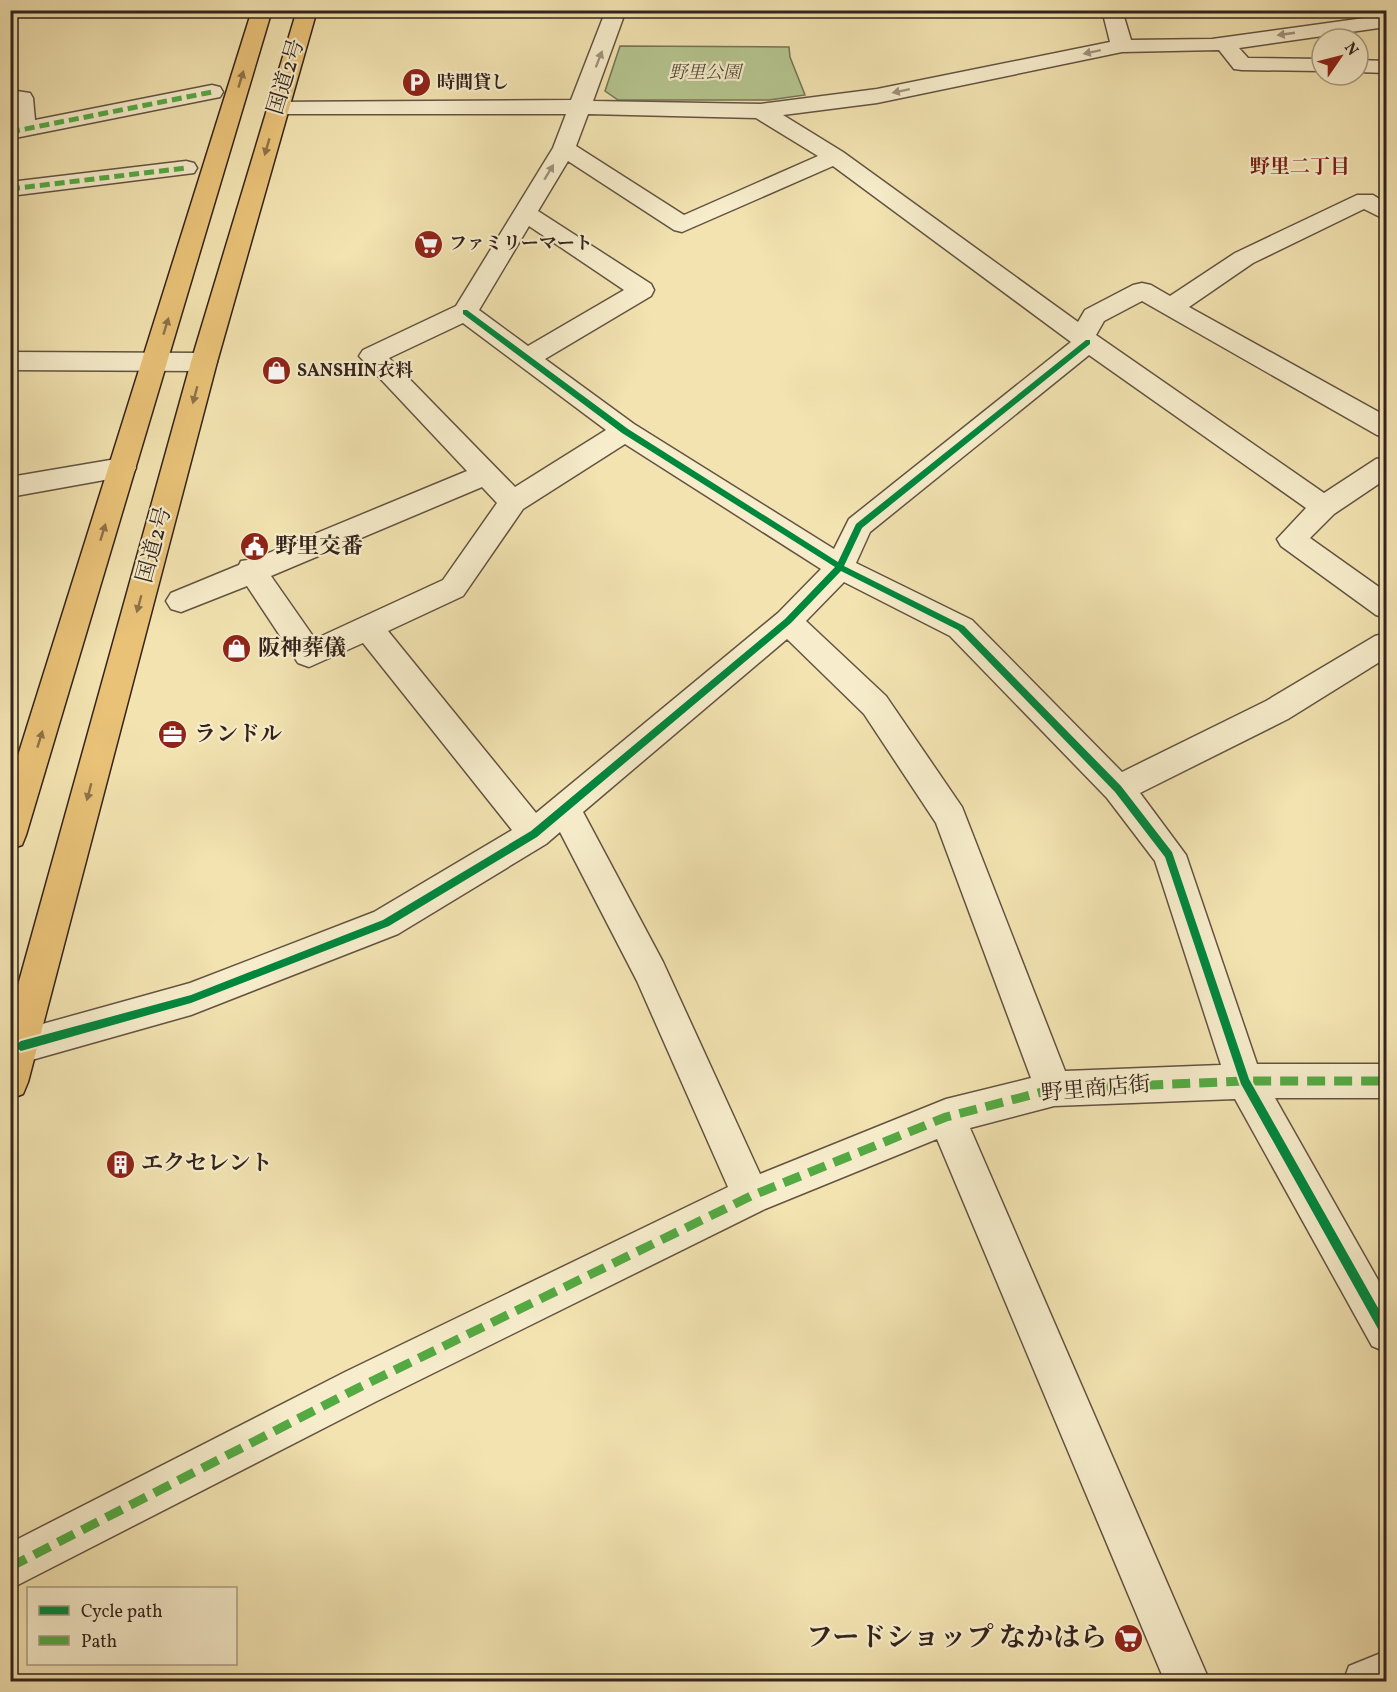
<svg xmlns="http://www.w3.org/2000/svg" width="1397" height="1692" viewBox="0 0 1397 1692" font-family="Vollkorn,'Noto Serif JP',serif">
<rect width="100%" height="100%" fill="#f2e3b1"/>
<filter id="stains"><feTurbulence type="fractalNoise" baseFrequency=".00333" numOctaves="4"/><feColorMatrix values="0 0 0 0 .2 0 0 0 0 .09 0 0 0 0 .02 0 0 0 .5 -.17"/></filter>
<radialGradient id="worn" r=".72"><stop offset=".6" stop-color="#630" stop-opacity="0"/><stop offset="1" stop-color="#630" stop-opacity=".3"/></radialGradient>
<!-- green -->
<path fill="#b5c58f" stroke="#747456" stroke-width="1.5" d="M 620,46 L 789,47 L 790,57 L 805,95 L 769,100 L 618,100 L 605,91 Z"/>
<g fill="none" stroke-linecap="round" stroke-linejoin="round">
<defs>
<path id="minor" d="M 606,10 L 626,10 L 593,101 L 761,104 L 877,89 L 1110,42 L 1102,10 L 1122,10 L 1131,40 L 1212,39 L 1386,15 L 1386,27 L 1239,48 L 1248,58 L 1322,59 L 1322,71 L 1242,70 L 1234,69 L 1219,50 L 1122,52 L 877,103 L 783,115 L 843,152 L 1078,322 L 1085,310 L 1133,285 L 1142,283 L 1151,285 L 1170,296 L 1235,253 L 1357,195 L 1373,195 L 1386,203 L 1386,220 L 1364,209 L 1253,263 L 1189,307 L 1386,416 L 1386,437 L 1377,435 L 1142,301 L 1104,321 L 1096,335 L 1324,493 L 1376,459 L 1386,457 L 1386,479 L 1334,514 L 1310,538 L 1386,592 L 1386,618 L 1376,615 L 1281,546 L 1277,539 L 1306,508 L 1089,355 L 870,532 L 856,563 L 972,620 L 1122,772 L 1266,701 L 1375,636 L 1386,633 L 1386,658 L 1288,719 L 1140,793 L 1186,855 L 1257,1064 L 1386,1064 L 1386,1098 L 1275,1098 L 1386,1294 L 1386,1352 L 1372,1346 L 1235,1099 L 1054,1106 L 970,1128 L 1210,1682 L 1165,1682 L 937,1139 L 765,1209 L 375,1402 L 10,1589 L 10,1543 L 345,1372 L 728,1187 L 637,981 L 560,832 L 546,844 L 398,934 L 191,1015 L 21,1063 L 10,1059 L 10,1033 L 190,983 L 374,912 L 512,830 L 363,643 L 309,667 L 298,663 L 247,586 L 181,612 L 171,609 L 166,601 L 171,593 L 239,565 L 241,561 L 254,559 L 467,471 L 359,356 L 363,350 L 456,306 L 553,148 L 566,114 L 278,114 L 270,112 L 267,107 L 270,102 L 571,100 ZM 588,114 L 756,118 L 818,156 L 684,215 L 576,146 ZM 568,161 L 674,230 L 682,232 L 833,166 L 1071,342 L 849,519 L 834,549 L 634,424 L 545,359 L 651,296 L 654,290 L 651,284 L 538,211 ZM 529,226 L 624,290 L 528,346 L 479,310 ZM 463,323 L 606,430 L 515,487 L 389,358 ZM 625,444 L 821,569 L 778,613 L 536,813 L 388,631 L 463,596 L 523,509 ZM 482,487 L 497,503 L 443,580 L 315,639 L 271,576 ZM 844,582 L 950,636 L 1107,798 L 1155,861 L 1221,1065 L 1065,1071 L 962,807 L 886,696 L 806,621 ZM 787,639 L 864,714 L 936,823 L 1031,1078 L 946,1099 L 760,1174 L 663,962 L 583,812 Z
M 1358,60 L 1386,61 L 1386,73 L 1358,72 Z
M 212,85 L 220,87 L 223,92 L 220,97 L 10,139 L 10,90 L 30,93 L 33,98 L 35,120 Z
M 186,161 L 194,163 L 197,168 L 194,173 L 10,196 L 10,182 Z
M 10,352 L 204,353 L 213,356 L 217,362 L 213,368 L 204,371 L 10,370 Z
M 122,458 L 132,461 L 136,468 L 132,475 L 10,497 L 10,477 Z
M 1386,1651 L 1386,1682 L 1343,1682 L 1349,1666 Z"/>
<path id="highway" d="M 252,10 L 272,10 L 26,835 L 22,845 L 10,849 L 10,781 Z
M 297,10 L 317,10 L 217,362 L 28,1082 L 23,1094 L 10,1099 L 10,1014 L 191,362 Z"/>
</defs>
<!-- minor casing -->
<use href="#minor" stroke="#635341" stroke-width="3"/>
<!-- highway casing -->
<use href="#highway" stroke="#33231c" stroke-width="3"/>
<!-- minor -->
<use href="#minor" fill="#f7edcc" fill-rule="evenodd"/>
<!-- highway -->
<use href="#highway" fill="#e9c278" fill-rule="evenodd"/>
<!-- quiet-far1 -->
<path stroke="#54aa43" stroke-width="5" stroke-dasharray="10 5" stroke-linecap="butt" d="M 10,132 L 212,92
M 10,189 L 186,168"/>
<!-- quiet -->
<path stroke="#54aa43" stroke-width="9" stroke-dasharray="18 9" stroke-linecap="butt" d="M 10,1567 L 360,1387 L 751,1196 L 946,1117 L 1054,1089 L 1245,1081 L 1386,1081"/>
<defs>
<path id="cycleway" d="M 463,310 L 467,310 L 628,429 L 838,562 L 856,524 L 1086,340 L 1090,340 L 1090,344 L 862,528 L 844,566 L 964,626 L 1121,786 L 1172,852 L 1249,1079 L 1386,1322 L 1386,1337 L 1382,1336 L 1241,1084 L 1165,857 L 1115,792 L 958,630 L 841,571 L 791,623 L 537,837 L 389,926 L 191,1003 L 21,1051 L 18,1049 L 16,1046 L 18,1043 L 21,1041 L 191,995 L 383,920 L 531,831 L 785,619 L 835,567 L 622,433 L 463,314 Z"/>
</defs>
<!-- cycleway casing -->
<use href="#cycleway" stroke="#f7edcc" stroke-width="4"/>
<!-- cycleway -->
<use href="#cycleway" fill="#00873e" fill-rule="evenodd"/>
</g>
<!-- one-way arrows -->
<defs><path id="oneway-solid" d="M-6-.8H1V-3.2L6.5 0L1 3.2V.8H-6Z" transform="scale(1.5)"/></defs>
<g fill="#9f927d">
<use href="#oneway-solid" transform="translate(1286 34) rotate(172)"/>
<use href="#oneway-solid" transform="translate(1092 52) rotate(168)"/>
<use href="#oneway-solid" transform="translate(599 59) rotate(-69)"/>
<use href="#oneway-solid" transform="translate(901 91) rotate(168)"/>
<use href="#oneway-solid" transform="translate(549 172) rotate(-59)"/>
</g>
<g fill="#8e724a">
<use href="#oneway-solid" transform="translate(241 79) rotate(-73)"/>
<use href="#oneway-solid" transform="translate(267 147) rotate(106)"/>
<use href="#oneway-solid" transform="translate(166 326) rotate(-73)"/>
<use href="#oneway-solid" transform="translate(195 395) rotate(105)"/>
<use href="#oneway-solid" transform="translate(103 532) rotate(-73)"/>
<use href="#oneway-solid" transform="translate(139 604) rotate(105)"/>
<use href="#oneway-solid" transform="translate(40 739) rotate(-73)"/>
<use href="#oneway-solid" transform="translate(89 792) rotate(105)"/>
</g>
<!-- icons -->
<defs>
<symbol id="parking-disc" viewBox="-11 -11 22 22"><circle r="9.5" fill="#8f2418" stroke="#f7edcc"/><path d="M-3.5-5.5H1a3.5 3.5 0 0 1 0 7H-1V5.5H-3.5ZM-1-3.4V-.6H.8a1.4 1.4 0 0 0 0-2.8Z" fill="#fff"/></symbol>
<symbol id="supermarket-disc" viewBox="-11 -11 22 22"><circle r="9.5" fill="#8f2418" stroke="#f7edcc"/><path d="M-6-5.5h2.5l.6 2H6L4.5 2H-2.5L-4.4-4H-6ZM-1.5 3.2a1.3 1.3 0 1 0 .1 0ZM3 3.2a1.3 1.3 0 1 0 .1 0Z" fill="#fff"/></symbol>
<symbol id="shop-disc" viewBox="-11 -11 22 22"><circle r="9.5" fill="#8f2418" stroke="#f7edcc"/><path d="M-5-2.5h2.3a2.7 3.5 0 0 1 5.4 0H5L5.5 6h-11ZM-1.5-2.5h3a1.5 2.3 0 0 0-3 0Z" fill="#fff"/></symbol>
<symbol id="civic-disc" viewBox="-11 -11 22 22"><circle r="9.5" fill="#8f2418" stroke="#f7edcc"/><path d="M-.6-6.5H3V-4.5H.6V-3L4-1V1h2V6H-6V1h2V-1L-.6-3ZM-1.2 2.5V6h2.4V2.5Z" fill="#fff"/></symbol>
<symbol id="office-disc" viewBox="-11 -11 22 22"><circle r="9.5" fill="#8f2418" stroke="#f7edcc"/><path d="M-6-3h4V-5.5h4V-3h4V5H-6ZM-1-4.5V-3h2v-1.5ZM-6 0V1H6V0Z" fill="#fff"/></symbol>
<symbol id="building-disc" viewBox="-11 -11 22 22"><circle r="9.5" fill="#8f2418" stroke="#f7edcc"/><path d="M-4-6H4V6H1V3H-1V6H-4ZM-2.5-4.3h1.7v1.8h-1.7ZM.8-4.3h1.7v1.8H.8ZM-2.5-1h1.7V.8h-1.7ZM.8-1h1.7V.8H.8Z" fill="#fff"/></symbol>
</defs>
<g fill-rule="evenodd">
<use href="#parking-disc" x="400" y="66" width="33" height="33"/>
<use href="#supermarket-disc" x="412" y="228" width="33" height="33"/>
<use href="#shop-disc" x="260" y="354" width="33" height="33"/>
<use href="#civic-disc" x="238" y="530" width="33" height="33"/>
<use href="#shop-disc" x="220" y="632" width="33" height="33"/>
<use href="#office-disc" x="156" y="718" width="33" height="33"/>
<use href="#building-disc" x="104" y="1148" width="33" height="33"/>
<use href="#supermarket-disc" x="1112" y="1622" width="33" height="33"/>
</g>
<g text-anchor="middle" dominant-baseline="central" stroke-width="4.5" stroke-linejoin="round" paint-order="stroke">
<!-- far-park labels -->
<g font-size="18" font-style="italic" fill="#544c39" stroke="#f7edcc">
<text x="705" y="73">野里公園</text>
</g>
<!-- far-poi labels -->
<g font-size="18" font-weight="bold" fill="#33231c" stroke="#f7edcc" text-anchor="start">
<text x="437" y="83">時間貸し</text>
<text x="449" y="244">ファミリーマート</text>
<text x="297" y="371">SANSHIN衣料</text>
</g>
<!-- far-neighbourhood labels -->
<g font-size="20" font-weight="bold" fill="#7a1f14" stroke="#f7edcc">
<text x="1300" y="168">野里二丁目</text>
</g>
<!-- street labels -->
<g font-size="22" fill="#33231c" stroke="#f7edcc">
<text transform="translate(287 77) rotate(-73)">国道2号</text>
<text transform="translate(155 545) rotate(-75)">国道2号</text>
<text transform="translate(1096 1090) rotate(-5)">野里商店街</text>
</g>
<!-- poi labels -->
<g font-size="22" font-weight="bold" fill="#33231c" stroke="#f7edcc" text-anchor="start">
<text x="275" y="547">野里交番</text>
<text x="258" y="649">阪神葬儀</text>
<text x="194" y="735">ランドル</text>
<text x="141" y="1164">エクセレント</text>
</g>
<!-- near-poi labels -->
<g font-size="27" font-weight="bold" fill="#33231c" stroke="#f7edcc" text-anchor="end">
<text x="1107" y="1639">フードショップ なかはら</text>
</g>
</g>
<!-- margin -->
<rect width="1397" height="1692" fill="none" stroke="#f2e3b1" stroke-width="36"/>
<rect x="12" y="12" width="1373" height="1668" fill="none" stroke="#33231c" stroke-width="3"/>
<rect x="18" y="18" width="1361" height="1656" fill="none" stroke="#33231c" stroke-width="1.5"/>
<!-- legend -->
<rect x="27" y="1587" width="210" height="78" fill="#f7edcc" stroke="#a99c86" stroke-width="1.5"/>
<rect x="39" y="1606" width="30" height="9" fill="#00873e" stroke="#a99c86" stroke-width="1.5"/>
<text x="81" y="1617" font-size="18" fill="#33231c">Cycle path</text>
<rect x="39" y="1636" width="30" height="9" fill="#54aa43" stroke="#a99c86" stroke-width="1.5"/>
<text x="81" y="1647" font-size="18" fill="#33231c">Path</text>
<!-- north arrow -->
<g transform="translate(1340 57) rotate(55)"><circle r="28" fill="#f7edcc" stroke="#a99c86" stroke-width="1.5"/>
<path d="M0-4.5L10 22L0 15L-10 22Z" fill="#8f2418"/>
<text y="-9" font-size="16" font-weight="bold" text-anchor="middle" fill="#33231c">N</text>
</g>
<rect width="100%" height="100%" filter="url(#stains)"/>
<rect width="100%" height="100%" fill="url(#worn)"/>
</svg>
